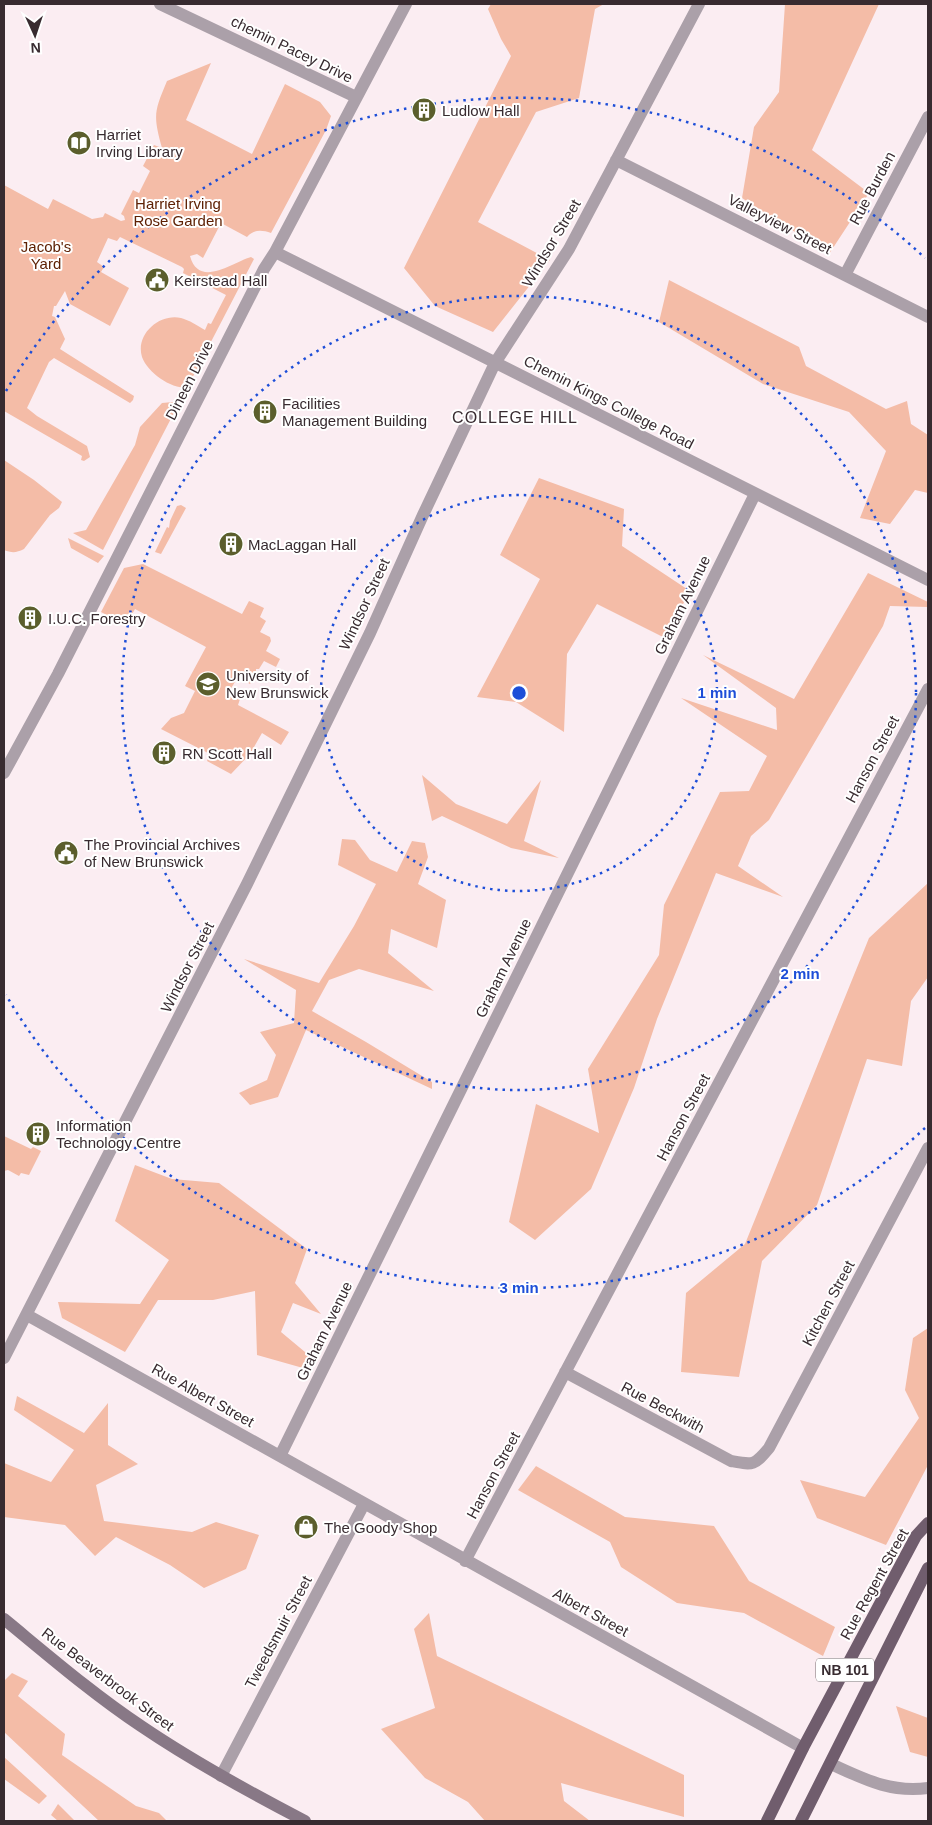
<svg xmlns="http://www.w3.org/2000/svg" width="932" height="1825" viewBox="0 0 932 1825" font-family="Arial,sans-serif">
<rect width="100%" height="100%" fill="#fbedf2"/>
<!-- green -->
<path fill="#f4bca7" d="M 491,4 L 604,4 L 595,9 L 579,98 L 536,112 L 478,222 L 550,260 L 493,332 L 435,306 L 404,268 L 511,56 L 501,39 L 488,9 Z
M 785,4 L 879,4 L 812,150 L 869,193 L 829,254 L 742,198 L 754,127 L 779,92 Z
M 211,63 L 186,120 L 252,154 L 285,84 L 320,102 L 331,116 L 326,130 L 271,233 C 262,230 254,229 247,237 L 221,223 L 203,258 L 197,254 L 190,256 C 199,289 233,262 251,257 L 254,259 L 187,388 C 170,388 148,373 142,357 C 135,334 160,313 181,318 C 189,320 198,326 205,330 L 208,323 L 211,324 L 226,295 L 183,273 L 184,269 L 182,267 L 120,237 L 117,241 L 108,238 L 97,262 L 104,267 L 101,272 L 129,288 L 110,326 L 70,304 L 65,291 L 56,306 L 54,306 L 52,316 L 55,317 L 65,339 L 60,349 L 134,396 L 133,400 L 130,403 L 54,358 L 49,362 L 27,408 L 37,416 L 87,446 L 90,457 L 84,461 L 81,460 L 82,456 L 4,411 L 4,185 L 48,209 L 53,199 L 92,219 L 103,217 L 105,213 L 121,221 L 125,220 L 124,216 L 121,214 L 133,190 L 139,193 L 150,171 L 143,166 L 154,145 L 162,148 C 153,115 154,112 167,81 Z
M 669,280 L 799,347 L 806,366 L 886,409 L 907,401 L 911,424 L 928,435 L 928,493 L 915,490 L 890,524 L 860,518 L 886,451 L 849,412 L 763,384 L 659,322 Z
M 173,402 L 178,405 L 103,550 L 73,533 L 86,530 L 135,445 L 140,427 L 162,403 Z
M 4,460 L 34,480 L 62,502 L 59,508 L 50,515 L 24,549 C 16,553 12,553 4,550 Z
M 539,478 L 624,509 L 622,546 L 690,591 L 665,638 L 597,604 L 567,654 L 564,732 L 516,702 L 477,697 L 540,579 L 500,555 Z
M 181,505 L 186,508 L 161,554 L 155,552 L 167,527 L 169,528 L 170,521 L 177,506 Z
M 68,538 L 104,556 L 98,563 L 71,548 Z
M 143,564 L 242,614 L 249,601 L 264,608 L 260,617 L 266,621 L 260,632 L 270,637 L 271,641 L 266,651 L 280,659 L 276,667 L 264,661 L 259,669 L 256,669 L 256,673 L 250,684 L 238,677 L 230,690 L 241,696 L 238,705 L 289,732 L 281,745 L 262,733 L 250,754 L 231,774 L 207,761 L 210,754 L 161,729 L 171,718 L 184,713 L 195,691 L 185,686 L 206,647 L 135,609 L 127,623 L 126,622 L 124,624 L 101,612 L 124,568 Z
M 868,573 L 928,602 L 928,607 L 890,606 L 883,626 L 769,820 L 751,836 L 738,866 L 783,897 L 716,873 L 657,1019 L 634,1088 L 591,1189 L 535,1240 L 509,1222 L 536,1104 L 599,1133 L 588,1069 L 659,955 L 664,905 L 720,792 L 749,791 L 767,756 L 681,698 L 777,730 L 776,708 L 703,655 L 794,699 Z
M 422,775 L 456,804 L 507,824 L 541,780 L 524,841 L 559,858 L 511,848 L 442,816 L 432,821 Z
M 342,839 L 355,840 L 370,860 L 397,872 L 412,841 L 425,843 L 428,857 L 418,884 L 446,900 L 437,948 L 391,929 L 388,953 L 434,991 L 359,969 L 329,980 L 312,1011 L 366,1042 L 432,1082 L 432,1089 L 306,1030 L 278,1097 L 250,1105 L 239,1093 L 267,1080 L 276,1055 L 260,1032 L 294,1023 L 296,990 L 244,959 L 319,983 L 354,926 L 376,884 L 338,865 Z
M 928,883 L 928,977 L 911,1001 L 902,1066 L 867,1059 L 817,1205 L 762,1261 L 739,1377 L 681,1372 L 686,1293 L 745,1244 L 869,938 Z
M 4,1136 L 31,1149 L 33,1147 L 41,1151 L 29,1175 L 21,1173 L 19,1176 L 8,1170 L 4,1171 Z
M 135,1165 L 172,1179 L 219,1183 L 307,1249 L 295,1283 L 321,1314 L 293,1303 L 281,1332 L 311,1357 L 303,1368 L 257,1355 L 255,1291 L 213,1300 L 158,1300 L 125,1352 L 62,1318 L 58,1302 L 140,1304 L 169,1260 L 115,1221 Z
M 928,1328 L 928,1465 L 886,1545 L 817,1518 L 800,1480 L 865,1497 L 919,1418 L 905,1390 L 913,1338 Z
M 17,1396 L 84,1433 L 108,1403 L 108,1445 L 138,1464 L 96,1485 L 104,1521 L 192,1532 L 216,1522 L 259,1535 L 246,1569 L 204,1588 L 170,1565 L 116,1537 L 95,1556 L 65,1525 L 4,1517 L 4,1463 L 51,1482 L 74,1450 L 14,1410 Z
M 536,1466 L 625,1517 L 714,1526 L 749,1581 L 835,1627 L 823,1656 L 744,1613 L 677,1603 L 621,1567 L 610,1542 L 518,1490 Z
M 429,1613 L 437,1656 L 684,1775 L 684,1817 L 561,1783 L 564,1801 L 590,1821 L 485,1821 L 468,1802 L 425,1778 L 381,1729 L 435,1708 L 414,1629 Z
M 12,1673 L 28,1681 L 18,1696 L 65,1734 L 62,1755 L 136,1806 L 159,1813 L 167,1821 L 99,1821 L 4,1732 L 4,1681 Z
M 896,1706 L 928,1718 L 928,1757 L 910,1752 Z
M 4,1757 L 47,1796 L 39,1804 L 4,1779 Z
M 58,1804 L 75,1821 L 58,1821 L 51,1815 Z"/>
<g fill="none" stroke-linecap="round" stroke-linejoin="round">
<!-- street -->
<path stroke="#aba0a9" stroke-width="12" d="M 160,4 L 356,97
M 616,160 L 928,317
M 275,252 L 928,580
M 845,275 L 928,117
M 4,773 L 58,674 L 264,269 L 275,252 L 406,4
M 27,1315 L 803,1748
M 4,1358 L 247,884 L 370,633 L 423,515 L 495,363 L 569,249 L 699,4
M 565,1372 L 731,1461 C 753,1465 754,1466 769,1448 L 928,1148
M 280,1456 L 755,494
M 465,1561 L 928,689
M 831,1764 C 864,1779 890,1793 928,1788
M 221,1776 L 364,1504"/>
<!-- secondary -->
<path stroke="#887886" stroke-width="12" d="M 4,1619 C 49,1656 93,1694 141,1726 C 194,1762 249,1792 305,1821"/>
<!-- primary -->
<path stroke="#705d6d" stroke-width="12" d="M 767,1821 L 803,1748 L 916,1536 L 928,1523
M 801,1821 L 928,1568"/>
</g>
<!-- distance rings -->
<g fill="none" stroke="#1d4ed8" stroke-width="2.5" stroke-dasharray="2.5 5">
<circle cx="519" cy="693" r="198"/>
<circle cx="519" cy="693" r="397"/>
<path d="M925 1128A595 595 0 0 1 6 995M6 391A595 595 0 0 1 925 258"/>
</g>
<!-- icons -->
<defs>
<symbol id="building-disc" viewBox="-11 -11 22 22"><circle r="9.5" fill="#5b5e2c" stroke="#fff"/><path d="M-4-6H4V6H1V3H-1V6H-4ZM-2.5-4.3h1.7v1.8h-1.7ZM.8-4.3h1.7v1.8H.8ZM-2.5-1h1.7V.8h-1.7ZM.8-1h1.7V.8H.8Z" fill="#fff"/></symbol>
<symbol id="library-disc" viewBox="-11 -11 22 22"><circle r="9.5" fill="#5b5e2c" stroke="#fff"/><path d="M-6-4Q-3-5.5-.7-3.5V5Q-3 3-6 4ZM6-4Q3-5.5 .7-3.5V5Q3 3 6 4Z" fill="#fff"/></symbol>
<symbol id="civic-disc" viewBox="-11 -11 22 22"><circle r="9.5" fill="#5b5e2c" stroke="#fff"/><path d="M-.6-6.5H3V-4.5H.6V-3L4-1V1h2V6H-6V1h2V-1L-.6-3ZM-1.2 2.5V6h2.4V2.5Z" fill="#fff"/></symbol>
<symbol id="university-disc" viewBox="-11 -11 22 22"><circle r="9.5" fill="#5b5e2c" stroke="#fff"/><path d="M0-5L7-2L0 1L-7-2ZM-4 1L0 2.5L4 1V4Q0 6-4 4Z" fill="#fff"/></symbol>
<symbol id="shop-disc" viewBox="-11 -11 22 22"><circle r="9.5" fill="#5b5e2c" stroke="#fff"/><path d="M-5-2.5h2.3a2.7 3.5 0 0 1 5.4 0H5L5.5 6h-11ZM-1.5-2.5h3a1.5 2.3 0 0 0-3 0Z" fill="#fff"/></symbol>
</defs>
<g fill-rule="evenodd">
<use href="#building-disc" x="410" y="96" width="28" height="28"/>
<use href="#library-disc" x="65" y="129" width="28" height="28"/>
<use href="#civic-disc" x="143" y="266" width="28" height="28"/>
<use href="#building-disc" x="251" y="398" width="28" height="28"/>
<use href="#building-disc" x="217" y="530" width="28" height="28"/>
<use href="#building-disc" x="16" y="604" width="28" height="28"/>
<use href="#university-disc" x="194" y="670" width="28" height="28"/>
<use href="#building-disc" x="150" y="739" width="28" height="28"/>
<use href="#civic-disc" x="52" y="839" width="28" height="28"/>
<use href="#building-disc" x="24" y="1120" width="28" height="28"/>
<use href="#shop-disc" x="292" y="1513" width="28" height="28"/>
</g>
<g text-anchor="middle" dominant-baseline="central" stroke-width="4" stroke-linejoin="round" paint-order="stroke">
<!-- shield labels -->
<rect fill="#fff" stroke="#746b6e" stroke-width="1" x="816" y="1658.5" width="58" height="23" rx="4"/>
<g font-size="14" font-weight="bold" fill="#382b30">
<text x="845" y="1670">NB 101</text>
</g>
<!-- street labels -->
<g font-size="15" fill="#382b30" stroke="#fff">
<text transform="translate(292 49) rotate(26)">chemin Pacey Drive</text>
<text transform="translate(872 188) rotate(-62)">Rue Burden</text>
<text transform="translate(780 224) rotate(27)">Valleyview Street</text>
<text transform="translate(551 243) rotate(-59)">Windsor Street</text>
<text transform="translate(189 380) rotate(-63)">Dineen Drive</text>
<text transform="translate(609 402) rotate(27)">Chemin Kings College Road</text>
<text transform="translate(364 604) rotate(-65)">Windsor Street</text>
<text transform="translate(682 605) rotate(-64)">Graham Avenue</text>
<text transform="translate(872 759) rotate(-62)">Hanson Street</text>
<text transform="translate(187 967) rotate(-63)">Windsor Street</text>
<text transform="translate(503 968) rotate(-64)">Graham Avenue</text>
<text transform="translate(683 1117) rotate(-62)">Hanson Street</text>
<text transform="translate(828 1303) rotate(-62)">Kitchen Street</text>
<text transform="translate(324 1331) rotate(-64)">Graham Avenue</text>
<text transform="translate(203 1395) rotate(29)">Rue Albert Street</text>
<text transform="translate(663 1407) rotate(28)">Rue Beckwith</text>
<text transform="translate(493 1475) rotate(-62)">Hanson Street</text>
<text transform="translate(874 1584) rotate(-61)">Rue Regent Street</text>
<text transform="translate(591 1612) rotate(29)">Albert Street</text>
<text transform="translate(278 1632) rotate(-62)">Tweedsmuir Street</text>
<text transform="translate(108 1679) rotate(37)">Rue Beaverbrook Street</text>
</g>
<!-- poi labels -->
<g font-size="15" fill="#382b30" stroke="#fff" text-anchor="start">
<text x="442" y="110">Ludlow Hall</text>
<text x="96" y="134">Harriet<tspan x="96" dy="17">Irving Library</tspan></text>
<text x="174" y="280">Keirstead Hall</text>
<text x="282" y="403">Facilities<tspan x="282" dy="17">Management Building</tspan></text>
<text x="248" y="544">MacLaggan Hall</text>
<text x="48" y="618">I.U.C. Forestry</text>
<text x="226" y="675">University of<tspan x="226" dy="17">New Brunswick</tspan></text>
<text x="182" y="753">RN Scott Hall</text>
<text x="84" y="844">The Provincial Archives<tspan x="84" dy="17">of New Brunswick</tspan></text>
<text x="56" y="1125">Information<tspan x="56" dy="17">Technology Centre</tspan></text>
<text x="324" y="1527">The Goody Shop</text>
</g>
<!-- park labels -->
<g font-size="15" fill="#5e2104" stroke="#fff">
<text x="178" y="203">Harriet Irving<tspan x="178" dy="17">Rose Garden</tspan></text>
<text x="46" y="246">Jacob's<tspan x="46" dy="17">Yard</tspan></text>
</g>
<!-- neighbourhood labels -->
<g font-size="16" letter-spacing="1" fill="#382b30" stroke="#fff">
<text x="515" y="417">COLLEGE HILL</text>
</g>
</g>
<circle cx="519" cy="693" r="8" fill="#1d4ed8" stroke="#fff" stroke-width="2.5"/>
<g font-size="15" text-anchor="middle" font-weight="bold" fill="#1d4ed8" stroke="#fff" stroke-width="4" stroke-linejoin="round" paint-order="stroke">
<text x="717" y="698">1 min</text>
<text x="800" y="979">2 min</text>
<text x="519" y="1293">3 min</text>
</g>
<!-- border -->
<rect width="932" height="1825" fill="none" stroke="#382b30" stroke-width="10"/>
<!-- north arrow -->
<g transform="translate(35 35) rotate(177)" stroke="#ffffff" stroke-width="4" paint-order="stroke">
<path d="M0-4L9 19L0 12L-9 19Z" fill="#382b30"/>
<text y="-8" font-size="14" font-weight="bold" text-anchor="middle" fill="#382b30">N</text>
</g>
</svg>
